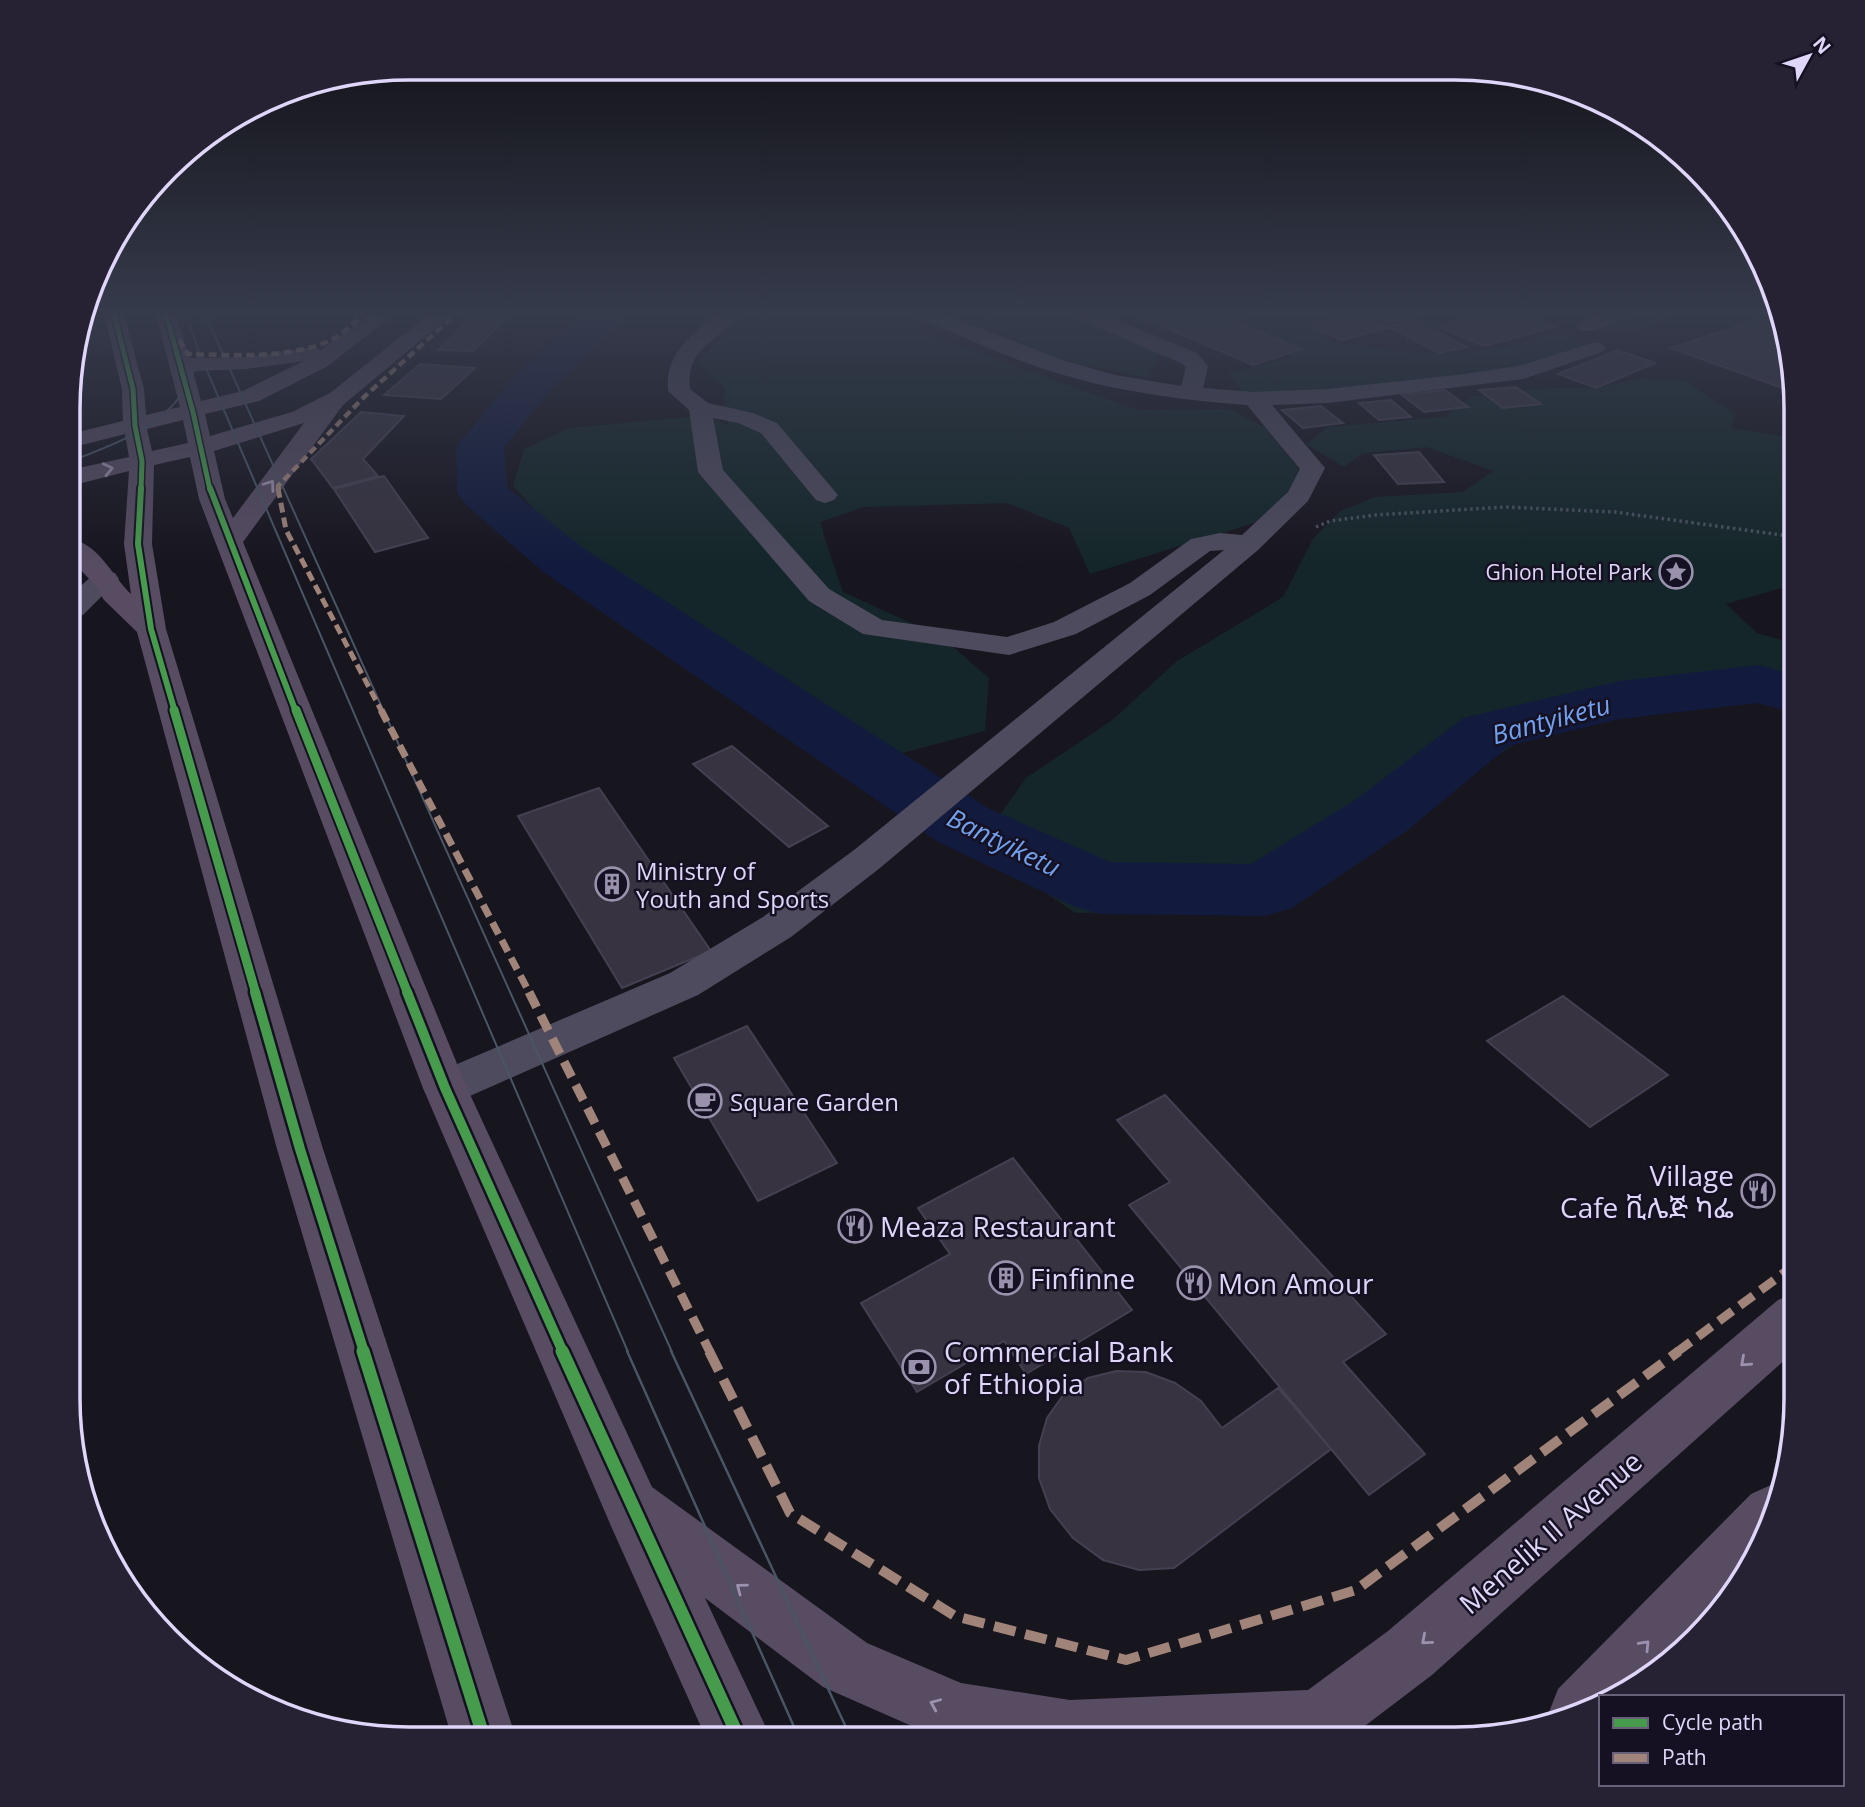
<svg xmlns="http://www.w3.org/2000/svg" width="1865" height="1807" viewBox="0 0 1865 1807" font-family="'Open Sans','Noto Sans Ethiopic',sans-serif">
<rect width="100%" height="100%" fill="#17151e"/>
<!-- green -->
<path fill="#142629" d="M 727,314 L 921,314 L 918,331 L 1138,410 L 1229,409 L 1268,429 L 1301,472 L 1270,518 L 1090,574 L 1069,528 L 1007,503 L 863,507 L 821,522 L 824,536 L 843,592 L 942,637 L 989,678 L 985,731 L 884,758 L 807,709 L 690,651 L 558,535 L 513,486 L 524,449 L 569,428 L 709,415 L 729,426 L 724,414 L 725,388 L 697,362 L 720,340 Z
M 988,314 L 1088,314 L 1160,352 L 1148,378 L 1057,359 L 983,326 Z
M 1249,314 L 1335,314 L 1321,332 L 1334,343 L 1408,352 L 1452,354 L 1514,346 L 1541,335 L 1561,334 L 1589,343 L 1538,363 L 1403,387 L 1247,397 L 1227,374 L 1293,357 L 1242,335 L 1245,317 Z
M 1591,314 L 1676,314 L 1629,332 L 1581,331 Z
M 1644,378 L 1686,381 L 1735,414 L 1731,428 L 1796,438 L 1796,584 L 1726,604 L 1757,633 L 1796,644 L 1796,691 L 1667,686 L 1546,722 L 1464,779 L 1373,829 L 1170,912 L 1075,913 L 978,846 L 1026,778 L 1111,721 L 1177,661 L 1283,597 L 1313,539 L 1339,512 L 1375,497 L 1463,492 L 1493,471 L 1427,447 L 1362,454 L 1344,467 L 1306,444 L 1328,427 L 1445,417 L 1473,396 L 1533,389 L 1601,387 Z"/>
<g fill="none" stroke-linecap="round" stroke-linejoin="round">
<!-- river -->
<path fill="#121b3d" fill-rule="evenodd" d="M 584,314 L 628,314 L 547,393 L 504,448 L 508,488 L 583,548 L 988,808 L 1110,862 L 1251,864 L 1358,798 L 1463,718 L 1620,681 L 1758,665 L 1796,675 L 1796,713 L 1757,703 L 1620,719 L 1509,746 L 1408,830 L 1292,908 L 1265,916 L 1100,914 L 1073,906 L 938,842 L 543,572 L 465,504 L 457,493 L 456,447 L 515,375 Z"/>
</g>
<!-- building -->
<path fill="#373340" stroke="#454051" stroke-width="2" d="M 476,314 L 510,314 L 473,351 L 438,350 Z
M 1134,314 L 1216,314 L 1302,349 L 1253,365 Z
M 1357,314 L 1388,328 L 1341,340 L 1309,325 Z
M 1373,314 L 1423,314 L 1391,322 Z
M 1487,314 L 1525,314 L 1556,327 L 1484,346 L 1439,327 Z
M 1757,320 L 1784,329 L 1796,393 L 1671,348 Z
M 1416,321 L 1467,347 L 1439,353 L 1389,327 Z
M 1618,350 L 1655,363 L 1596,388 L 1558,374 Z
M 420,364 L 475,368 L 441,399 L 384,395 Z
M 1516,387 L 1541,404 L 1503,408 L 1479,390 Z
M 1445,390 L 1468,407 L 1424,412 L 1402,395 Z
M 1391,400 L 1411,417 L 1379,420 L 1359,403 Z
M 1321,406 L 1343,423 L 1303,428 L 1282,410 Z
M 361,412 L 404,416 L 363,459 L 378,476 L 333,488 L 311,459 Z
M 1419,452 L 1444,482 L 1398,484 L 1374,455 Z
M 384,476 L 428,538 L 375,552 L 334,489 Z
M 732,746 L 828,826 L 789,847 L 693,764 Z
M 599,788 L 711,951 L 622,988 L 518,816 Z
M 1563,996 L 1668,1075 L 1590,1127 L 1487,1041 Z
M 747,1026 L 837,1163 L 758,1201 L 674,1058 Z
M 1165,1095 L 1386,1334 L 1343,1362 L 1425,1454 L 1369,1495 L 1129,1205 L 1170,1182 L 1117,1120 Z
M 1013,1158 L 1132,1310 L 1026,1374 L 1004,1341 L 917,1392 L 861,1303 L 950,1254 L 918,1208 Z
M 1116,1371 L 1146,1372 L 1175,1383 L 1201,1401 L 1222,1428 L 1278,1388 L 1331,1449 L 1174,1568 L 1139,1570 L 1103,1560 L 1073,1538 L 1050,1509 L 1039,1478 L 1039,1446 L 1047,1418 L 1064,1394 L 1088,1378 Z"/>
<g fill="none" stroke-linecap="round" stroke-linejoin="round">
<!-- path -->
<path stroke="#49515f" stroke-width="3.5" stroke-dasharray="2.5 3.5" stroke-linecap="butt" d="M 1316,527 L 1330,521 L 1376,515 L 1505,507 L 1615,512 L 1796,537"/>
<!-- minor -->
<path fill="#4e4b5e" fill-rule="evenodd" d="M 716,314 L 739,314 C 718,343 685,346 690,389 L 708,403 L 753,413 L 777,423 L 838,495 L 834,500 L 825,503 L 816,500 L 761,433 L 738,423 L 713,418 L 723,470 L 829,589 L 882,620 L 1007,637 L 1054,622 L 1130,583 L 1191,539 L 1220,533 L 1242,535 L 1288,492 L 1300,469 L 1247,405 C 1180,400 1112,391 1047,370 C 1003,356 961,335 918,318 L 915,314 L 944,314 L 1062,360 L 1115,375 L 1181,386 L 1186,367 L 1181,363 L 1076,318 L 1073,314 L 1102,314 L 1197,353 L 1208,366 L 1203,388 L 1254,392 L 1328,389 L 1465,374 L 1519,366 L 1595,342 L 1602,344 L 1606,348 L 1602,352 L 1523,379 L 1328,403 L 1272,405 L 1325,468 L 1308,501 L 1258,550 L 880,868 L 791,937 L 698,995 L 461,1100 L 445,1106 L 429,1100 L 423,1088 L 429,1076 L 670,973 L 763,917 L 854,850 L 1224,550 L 1210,551 L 1150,595 L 1076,634 L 1009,655 L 863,634 L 809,601 L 702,477 L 698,472 L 689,410 L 668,391 C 665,353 690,337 716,314 Z
M 1601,314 L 1630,314 L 1627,318 L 1593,331 L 1579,331 L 1576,327 L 1579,323 Z
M 105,570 L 115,573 L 119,579 L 83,615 L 73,618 L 73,593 L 95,573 Z"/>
<!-- major -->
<path fill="#574c62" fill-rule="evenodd" d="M 104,314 L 124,314 L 144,389 L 146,415 L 180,407 L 156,314 L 176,314 L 189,358 L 246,357 L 313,347 L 321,350 L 370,314 L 394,314 L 328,366 L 259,401 L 205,414 L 210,436 L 292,412 L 330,393 L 429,314 L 452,314 L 343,405 L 243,542 L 467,1088 L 652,1487 L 867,1643 L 961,1683 L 1070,1700 L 1308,1690 L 1388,1631 L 1778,1300 L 1796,1293 L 1796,1350 L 1432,1675 L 1349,1738 L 939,1738 L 823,1687 L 705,1598 L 771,1738 L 706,1738 L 611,1526 L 423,1088 L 199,499 L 190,457 L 154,465 L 152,544 L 166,629 L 323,1149 L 516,1738 L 452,1738 L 277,1149 L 137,632 L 104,600 L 93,583 L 74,563 L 74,540 C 100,546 113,577 131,594 L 124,544 L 129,471 L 74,485 L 74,469 L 129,457 L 125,434 L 74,447 L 74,433 L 123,421 L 122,389 ZM 304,361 L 243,391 L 201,401 L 193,371 L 246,369 ZM 183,420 L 188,443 L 152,451 L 147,429 ZM 304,423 L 298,431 L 233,518 L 225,499 L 214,451 Z
M 1771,1485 L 1778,1488 L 1761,1549 L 1663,1668 L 1610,1697 L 1601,1697 L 1601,1702 L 1565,1720 L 1554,1723 L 1549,1712 L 1558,1689 L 1751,1494 Z"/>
<!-- tram-far1 -->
<path stroke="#485666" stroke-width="2" d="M 186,314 L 199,352 L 628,1352
M 205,314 L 672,1352
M 74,460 C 130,438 184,419 199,355"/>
<!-- tram -->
<path stroke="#485666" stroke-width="2.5" d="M 627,1351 L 799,1738
M 671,1351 L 851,1738"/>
<!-- quiet-far4 -->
<path stroke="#a18479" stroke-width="4.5" stroke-dasharray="8 4.5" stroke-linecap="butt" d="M 179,340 L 188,354 C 233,355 287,359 329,341 C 343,335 353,323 364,314
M 279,490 L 278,486 L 364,397 L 456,314"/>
<!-- quiet-far3 -->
<path stroke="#a18479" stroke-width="5" stroke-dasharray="10 5" stroke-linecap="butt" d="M 278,488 L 286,530 L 382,712"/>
<!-- quiet-far2 -->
<path stroke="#a18479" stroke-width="7" stroke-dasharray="13 7" stroke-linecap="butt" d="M 381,710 L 530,994"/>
<!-- quiet-far1 -->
<path stroke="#a18479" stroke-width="9" stroke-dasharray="17 9" stroke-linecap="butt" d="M 529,992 L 710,1352
M 1677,1352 L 1796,1264"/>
<!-- quiet -->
<path stroke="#a18479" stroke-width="10" stroke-dasharray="22 10" stroke-linecap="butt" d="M 709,1351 L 790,1513 L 955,1616 L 1126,1660 L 1356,1590 L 1679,1351"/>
<defs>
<path id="cycleway-far4" d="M 114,314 L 133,389 L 135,426 L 142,461 L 141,490
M 166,314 L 193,412 L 210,490"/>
<path id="cycleway-far3" d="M 141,488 L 138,544 L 151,629 L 175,712
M 210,488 L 296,712"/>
<path id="cycleway-far2" d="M 174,710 L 256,994
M 296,710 L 408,994"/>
<path id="cycleway-far1" d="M 255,992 L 300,1149 L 364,1352
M 407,992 L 445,1088 L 563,1352"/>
<path id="cycleway" d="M 363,1351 L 484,1738
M 562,1351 L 739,1738"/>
</defs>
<!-- cycleway-far4 casing -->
<use href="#cycleway-far4" stroke="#161122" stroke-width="8"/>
<!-- cycleway-far3 casing -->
<use href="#cycleway-far3" stroke="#161122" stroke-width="10"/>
<!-- cycleway-far2 casing -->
<use href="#cycleway-far2" stroke="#161122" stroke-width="13"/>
<!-- cycleway-far1 casing -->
<use href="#cycleway-far1" stroke="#161122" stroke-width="15"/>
<!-- cycleway casing -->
<use href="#cycleway" stroke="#161122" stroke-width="18"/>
<!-- cycleway-far4 -->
<use href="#cycleway-far4" stroke="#469c4c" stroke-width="5"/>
<!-- cycleway-far3 -->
<use href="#cycleway-far3" stroke="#469c4c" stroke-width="6"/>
<!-- cycleway-far2 -->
<use href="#cycleway-far2" stroke="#469c4c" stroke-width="9"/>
<!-- cycleway-far1 -->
<use href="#cycleway-far1" stroke="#469c4c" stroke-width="10"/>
<!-- cycleway -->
<use href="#cycleway" stroke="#469c4c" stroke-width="13"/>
</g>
<!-- one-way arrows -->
<defs><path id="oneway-chevron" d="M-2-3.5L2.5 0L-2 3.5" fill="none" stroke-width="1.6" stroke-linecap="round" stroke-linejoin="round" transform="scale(1.75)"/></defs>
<g stroke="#9c91ae">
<use href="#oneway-chevron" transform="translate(108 469) rotate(-13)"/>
<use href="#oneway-chevron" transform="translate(270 485) rotate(-54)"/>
<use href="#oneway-chevron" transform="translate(1745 1362) rotate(138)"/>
<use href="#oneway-chevron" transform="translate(741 1588) rotate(-143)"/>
<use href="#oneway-chevron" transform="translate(1426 1640) rotate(139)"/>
<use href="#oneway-chevron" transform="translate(1645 1645) rotate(-46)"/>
<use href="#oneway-chevron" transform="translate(935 1704) rotate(-157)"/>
</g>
<!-- sky -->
<linearGradient id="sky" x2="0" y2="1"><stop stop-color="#0d0c10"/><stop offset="0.55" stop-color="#363b4c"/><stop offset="1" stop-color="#363b4c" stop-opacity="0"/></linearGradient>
<rect width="1865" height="567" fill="url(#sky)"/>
<!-- icons -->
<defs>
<symbol id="sight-ring" viewBox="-11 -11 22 22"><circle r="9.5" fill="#161122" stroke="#9a92ad" stroke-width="1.5"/><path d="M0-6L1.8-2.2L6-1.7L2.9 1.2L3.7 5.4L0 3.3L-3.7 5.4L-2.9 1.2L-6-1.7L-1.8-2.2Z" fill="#9a92ad"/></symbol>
<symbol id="building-ring" viewBox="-11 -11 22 22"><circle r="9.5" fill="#161122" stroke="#9a92ad" stroke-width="1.5"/><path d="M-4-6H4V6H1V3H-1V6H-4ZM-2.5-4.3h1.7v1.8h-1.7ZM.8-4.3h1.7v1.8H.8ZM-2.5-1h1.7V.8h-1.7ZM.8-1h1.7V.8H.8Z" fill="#9a92ad"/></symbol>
<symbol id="cafe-ring" viewBox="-11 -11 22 22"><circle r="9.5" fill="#161122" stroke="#9a92ad" stroke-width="1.5"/><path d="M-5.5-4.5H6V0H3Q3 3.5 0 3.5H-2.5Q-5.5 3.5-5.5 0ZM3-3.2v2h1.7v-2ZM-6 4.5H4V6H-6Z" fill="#9a92ad"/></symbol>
<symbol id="restaurant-ring" viewBox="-11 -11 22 22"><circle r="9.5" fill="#161122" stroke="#9a92ad" stroke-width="1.5"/><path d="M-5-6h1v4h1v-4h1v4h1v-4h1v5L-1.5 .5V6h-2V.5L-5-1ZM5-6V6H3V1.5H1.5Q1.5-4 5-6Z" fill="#9a92ad"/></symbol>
<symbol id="bank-ring" viewBox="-11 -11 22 22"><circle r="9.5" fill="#161122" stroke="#9a92ad" stroke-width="1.5"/><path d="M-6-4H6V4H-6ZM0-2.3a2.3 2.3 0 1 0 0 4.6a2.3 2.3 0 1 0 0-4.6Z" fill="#9a92ad"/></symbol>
</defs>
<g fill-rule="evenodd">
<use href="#sight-ring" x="1657" y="553" width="38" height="38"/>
<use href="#building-ring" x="593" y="865" width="38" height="38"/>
<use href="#cafe-ring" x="686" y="1082" width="38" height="38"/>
<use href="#restaurant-ring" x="1739" y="1172" width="38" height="38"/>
<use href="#restaurant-ring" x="836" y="1207" width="38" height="38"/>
<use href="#building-ring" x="987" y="1259" width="38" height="38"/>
<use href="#restaurant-ring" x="1175" y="1264" width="38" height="38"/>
<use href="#bank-ring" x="900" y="1348" width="38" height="38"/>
</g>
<g text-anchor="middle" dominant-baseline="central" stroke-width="5" stroke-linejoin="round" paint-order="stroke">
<!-- far-poi labels -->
<g font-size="21" fill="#e0d6fa" stroke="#161122" text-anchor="end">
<text x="1652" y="572">Ghion Hotel Park</text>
</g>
<!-- poi labels -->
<g font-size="24" fill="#e0d6fa" stroke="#161122" text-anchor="start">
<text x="636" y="870">Ministry of<tspan x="636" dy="28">Youth and Sports</tspan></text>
<text x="730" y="1101">Square Garden</text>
</g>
<!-- water labels -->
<g font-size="26" font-style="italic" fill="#70a0ef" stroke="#161122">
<text transform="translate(1551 719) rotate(-15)">Bantyiketu</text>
<text transform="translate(1004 842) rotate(26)">Bantyiketu</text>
</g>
<!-- near-poi labels -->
<g font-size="28" fill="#e0d6fa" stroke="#161122" text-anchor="start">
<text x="1734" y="1175" text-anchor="end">Village<tspan x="1734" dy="32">Cafe ቪሌጅ ካፌ</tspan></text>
<text x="880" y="1226">Meaza Restaurant</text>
<text x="1030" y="1278">Finfinne</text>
<text x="1218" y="1283">Mon Amour</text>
<text x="944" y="1351">Commercial Bank<tspan x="944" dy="32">of Ethiopia</tspan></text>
</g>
<!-- near-street labels -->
<g font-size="28" fill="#e0d6fa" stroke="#161122">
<text transform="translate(1550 1532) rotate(-41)">Menelik II Avenue</text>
</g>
</g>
<!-- crop -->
<path d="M0 0H1865V1807H0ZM409 80H1455A329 329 0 0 1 1784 409V1398A329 329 0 0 1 1455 1727H409A329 329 0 0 1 80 1398V409A329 329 0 0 1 409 80Z" fill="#262133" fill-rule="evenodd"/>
<path fill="none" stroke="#e0d6fa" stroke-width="3.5" d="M409 80H1455A329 329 0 0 1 1784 409V1398A329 329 0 0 1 1455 1727H409A329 329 0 0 1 80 1398V409A329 329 0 0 1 409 80Z"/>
<!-- legend -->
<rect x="1599" y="1695" width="245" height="91" fill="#161122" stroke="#676078" stroke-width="2"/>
<rect x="1613" y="1718" width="35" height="10" fill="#469c4c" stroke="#676078" stroke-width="2"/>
<text x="1662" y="1730" font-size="21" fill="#e0d6fa">Cycle path</text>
<rect x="1613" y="1753" width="35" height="10" fill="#a18479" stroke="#676078" stroke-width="2"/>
<text x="1662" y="1765" font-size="21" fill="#e0d6fa">Path</text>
<!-- north arrow -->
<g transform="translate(1809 56) rotate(50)" stroke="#161122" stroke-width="5" paint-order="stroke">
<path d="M0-5L12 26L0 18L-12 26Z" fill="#e0d6fa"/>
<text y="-10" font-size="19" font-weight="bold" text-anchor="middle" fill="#e0d6fa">N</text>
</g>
</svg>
